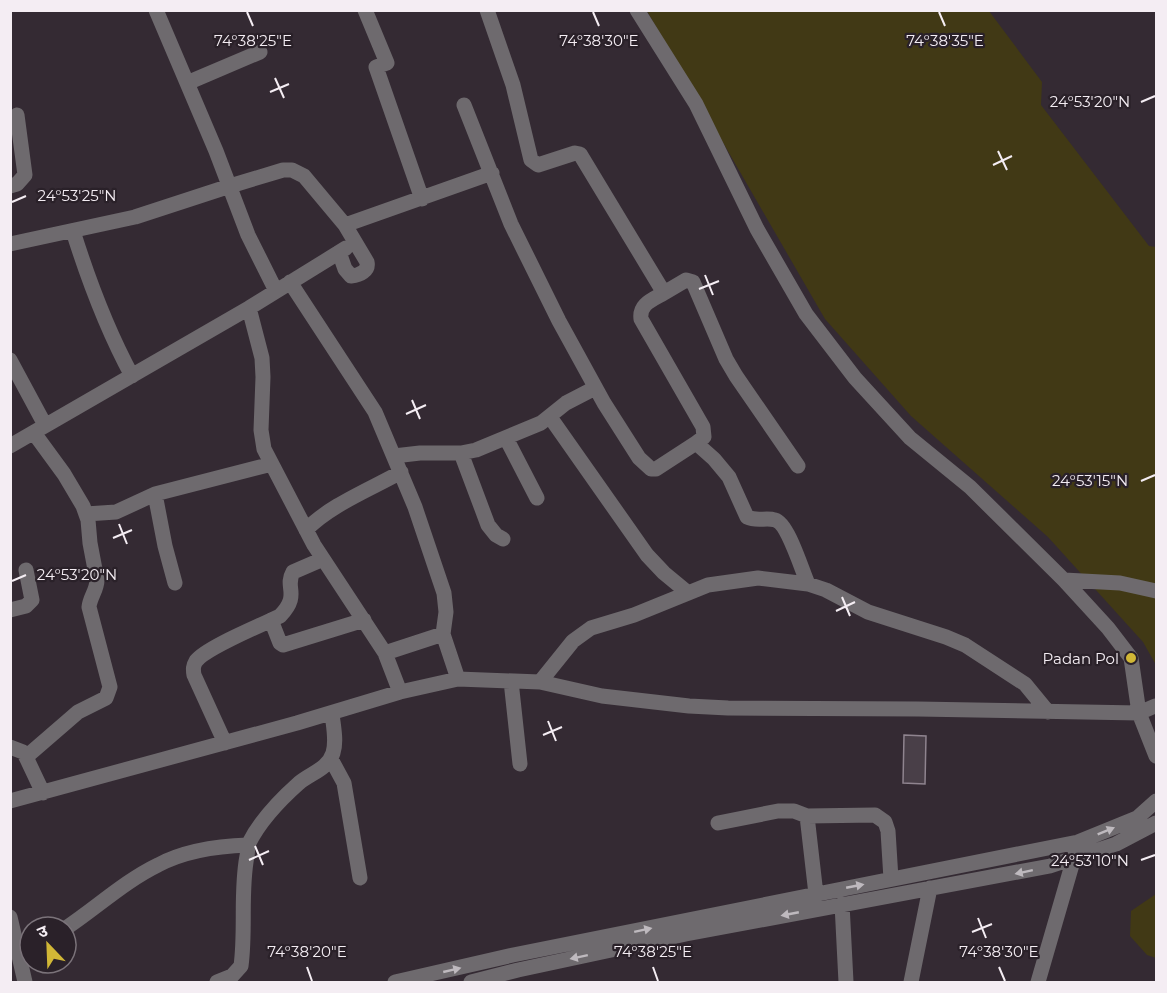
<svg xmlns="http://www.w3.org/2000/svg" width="1167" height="993" viewBox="0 0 1167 993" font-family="Montserrat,'Noto Sans Devanagari',sans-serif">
<rect width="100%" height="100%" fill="#342a33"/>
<!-- green -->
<path fill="#413915" d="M 647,11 L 989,11 L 1042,82 L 1041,105 L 1149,246 L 1156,247 L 1156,665 L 1143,642 L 1048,537 L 911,416 L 825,319 Z
M 1156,894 L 1156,958 L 1147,955 L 1130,936 L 1131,911 Z"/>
<!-- building -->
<path fill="#493f48" stroke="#8f848f" stroke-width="1.5" d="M 904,735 L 926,736 L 925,784 L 903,783 Z"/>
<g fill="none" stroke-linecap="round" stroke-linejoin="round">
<!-- minor -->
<path stroke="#6e6a6e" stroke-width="15" d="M 156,10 L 216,151 L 248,235 L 276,291
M 365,10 L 387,63 L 376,67 L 422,199
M 487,10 L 513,85 L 531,160 L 538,165 L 575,153 L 580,154 L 664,293 C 652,300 639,304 641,319 L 703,427 L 704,437 L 696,443
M 637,10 L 696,104 L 757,229 L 806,314 L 855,378 L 910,438 L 970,487 L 1064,580 L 1108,628 L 1131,658 L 1139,713 L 1156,756
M 187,83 L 260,52
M 464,105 L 511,224 L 559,321 L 604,403 L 639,458 L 651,469 L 656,469 L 696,443 L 714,459 L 729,477 L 747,517 C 757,522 766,517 775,520 C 788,523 802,571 808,584
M 10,186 L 17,184 L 25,175 L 17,115
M 345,225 L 492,173
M 73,231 C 89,282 106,328 132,376
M 10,244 L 135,217 L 230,186 L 283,170 L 292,170 L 304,176 L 345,225 L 367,262 C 369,271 360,275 351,276 L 345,269 L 339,252
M 290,282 L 375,412 L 415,507 L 444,593 L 446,612 L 443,634 L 458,679
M 664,293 L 686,280 L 693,282 L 726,359 L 736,376 L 798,466
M 249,308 L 262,358 L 263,377 L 261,430 L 264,449 L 314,545 L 385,653 L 400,692
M 10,360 L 45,425
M 550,417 L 647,555 L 664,573 L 687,592
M 506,438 L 537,498
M 10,446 L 249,308 L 346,248
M 461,453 L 488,525 L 496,535 L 503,539
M 394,456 L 420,453 L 461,453 L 476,450 L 541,423 L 566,403 L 595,388
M 155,494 L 165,546 L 175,583
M 86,514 L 116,512 L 155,494 L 272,464
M 306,530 C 330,505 371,489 401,472
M 1064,580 L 1120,583 L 1156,591
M 10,610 L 26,606 L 32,600 L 26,570
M 271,620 L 280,643 L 283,645 L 364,620
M 385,653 L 443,634
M 511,681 L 520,764
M 540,682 L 573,641 L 591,628 L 634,615 L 708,585 L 758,578 L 808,584 L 826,590 L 868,612 L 946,637 L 965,645 L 1025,684 L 1048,712
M 225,743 L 194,675 C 193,669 193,666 196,661 C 207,647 262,625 280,616 C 301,594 284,588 293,572 L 323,559
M 10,747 L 23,752 L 26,757 L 43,793
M 26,757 L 78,712 L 106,698 L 110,687 L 89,607 C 90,597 97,590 97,580 L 90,543 L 88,520 L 83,506 L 64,474 L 34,433
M 331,759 L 344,783 L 360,878
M 10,801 L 297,723 L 400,692 L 458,679 L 540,682 L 602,696 L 689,706 L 728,708 L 918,709 L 1139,713 L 1155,706
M 807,816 L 817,903
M 718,823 L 778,811 L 794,811 L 807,816 L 875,815 L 885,822 L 888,831 L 891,879
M 842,904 L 846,982
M 10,917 L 25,982
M 66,928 C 96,908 125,881 158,865 C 184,851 218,846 248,845
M 217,982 L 232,976 L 241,966 C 246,929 240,892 247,856 C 248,851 247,847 249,843 C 260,821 281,799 299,783 C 311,773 328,769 333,753 C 337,741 333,725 332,713
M 395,982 L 513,955 L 1078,842 L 1137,818 L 1156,801
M 471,982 L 518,970 L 686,934 L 1050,866 L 1116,844 L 1156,823
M 911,982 L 930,888
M 1038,982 L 1076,851"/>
</g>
<!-- one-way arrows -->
<defs><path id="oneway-solid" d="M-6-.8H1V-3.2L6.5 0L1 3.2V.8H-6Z" transform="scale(1.5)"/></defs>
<g fill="#beb9be">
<use href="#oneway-solid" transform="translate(1106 831) rotate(-22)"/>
<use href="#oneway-solid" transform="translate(1024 872) rotate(168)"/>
<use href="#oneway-solid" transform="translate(855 886) rotate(-11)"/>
<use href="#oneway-solid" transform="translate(790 914) rotate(169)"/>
<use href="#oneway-solid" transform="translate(643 930) rotate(-12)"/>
<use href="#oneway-solid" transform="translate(579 957) rotate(168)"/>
<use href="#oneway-solid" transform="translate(452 970) rotate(-13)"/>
</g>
<!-- ticks -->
<path fill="none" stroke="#f4edf3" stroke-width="2" d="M 247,12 L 253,26M 593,12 L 599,26M 939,12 L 945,26M 275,78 L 284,98M 270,92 L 289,84M 1141,102 L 1155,96M 998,151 L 1007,170M 993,165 L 1012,156M 12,202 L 26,196M 705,275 L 713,295M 699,289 L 719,281M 412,400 L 420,419M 406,414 L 426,405M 1141,481 L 1155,475M 119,524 L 127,544M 113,538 L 132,530M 12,581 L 26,575M 842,597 L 850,616M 836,611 L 855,602M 548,721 L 556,741M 543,735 L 562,727M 255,846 L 263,865M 249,860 L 269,851M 1141,860 L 1155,855M 978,918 L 986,938M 972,932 L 992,924M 307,967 L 312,981M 653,967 L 658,981M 999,967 L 1005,981"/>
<!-- markers -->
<circle fill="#d1b736" stroke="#2a2129" stroke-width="2" cx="1131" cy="658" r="6"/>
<g text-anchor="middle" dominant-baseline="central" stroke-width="4.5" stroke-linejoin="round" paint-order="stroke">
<!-- poi labels -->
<g font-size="15" fill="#f4edf3" stroke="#2a2129" text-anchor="end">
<text x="1119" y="658">Padan Pol</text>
</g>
</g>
<g font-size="15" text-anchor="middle" fill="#f4edf3" stroke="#2a2129" stroke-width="4.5" stroke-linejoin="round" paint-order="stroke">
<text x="253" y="46">74°38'25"E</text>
<text x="599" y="46">74°38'30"E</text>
<text x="945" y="46">74°38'35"E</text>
<text x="1090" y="107">24°53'20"N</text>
<text x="77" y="201">24°53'25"N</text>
<text x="1090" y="486">24°53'15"N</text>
<text x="77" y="580">24°53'20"N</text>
<text x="1090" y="866">24°53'10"N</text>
<text x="307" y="957">74°38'20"E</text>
<text x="653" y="957">74°38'25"E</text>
<text x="999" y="957">74°38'30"E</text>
</g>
<!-- border -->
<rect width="1167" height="993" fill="none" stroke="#f4edf3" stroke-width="24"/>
<!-- north arrow -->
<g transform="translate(48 945) rotate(337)"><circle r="28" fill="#2a2129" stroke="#7b737a" stroke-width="1.5"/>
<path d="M0-4.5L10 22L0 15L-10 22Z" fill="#d1b736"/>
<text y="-9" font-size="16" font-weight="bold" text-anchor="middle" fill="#f4edf3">उ</text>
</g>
</svg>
